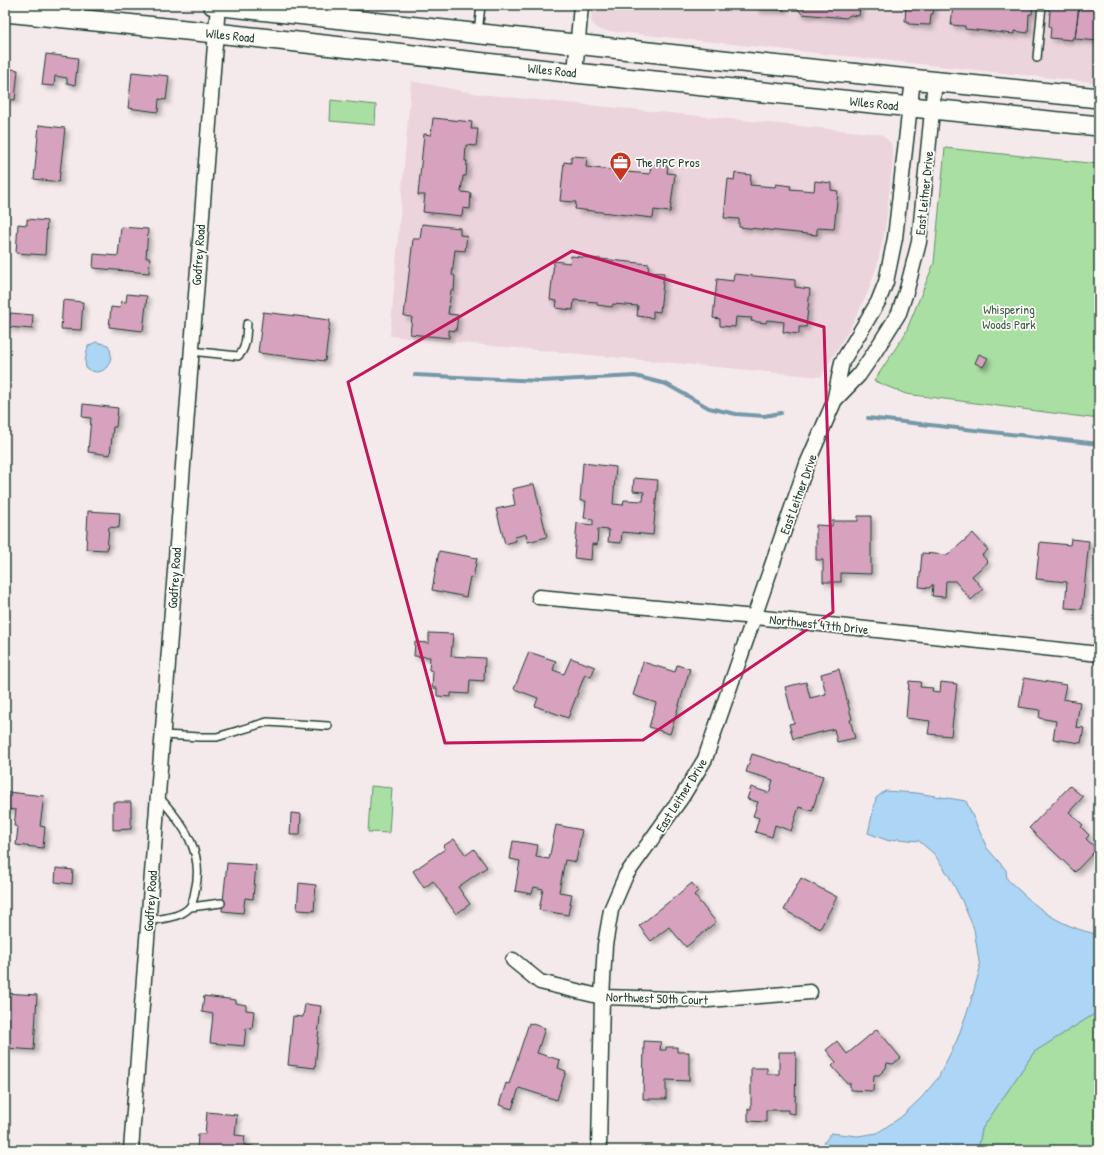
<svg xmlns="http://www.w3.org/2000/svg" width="1104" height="1155" viewBox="0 0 1104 1155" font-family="'Patrick Hand',sans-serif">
<defs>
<filter id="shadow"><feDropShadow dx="3.5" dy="3.5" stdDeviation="2" flood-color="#0004"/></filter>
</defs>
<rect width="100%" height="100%" fill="#f5eaeb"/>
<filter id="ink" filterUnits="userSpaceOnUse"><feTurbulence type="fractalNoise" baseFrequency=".025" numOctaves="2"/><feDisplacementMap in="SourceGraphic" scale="8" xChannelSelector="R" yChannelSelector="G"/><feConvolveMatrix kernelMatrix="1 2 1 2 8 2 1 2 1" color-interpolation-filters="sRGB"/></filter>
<g filter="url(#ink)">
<!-- built -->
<path fill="#ecd4dd" d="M 592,5 L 1099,5 L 1099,83 L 599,30 L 591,22 Z
M 411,81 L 479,94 L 881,134 L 891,143 L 893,159 L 885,230 L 877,266 L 868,292 L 855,319 L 821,377 L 390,336 Z"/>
<!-- green -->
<path fill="#a9dfa2" stroke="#648e6b" d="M 331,100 L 376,105 L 375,125 L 330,121 Z
M 945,148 L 1099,164 L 1099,419 L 906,394 L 874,381 L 905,334 L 934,263 Z
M 371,786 L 392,788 L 389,833 L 368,832 Z
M 1099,1011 L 1099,1150 L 978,1150 L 982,1129 L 1034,1052 Z"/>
<!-- water -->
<path fill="#acd5f6" stroke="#7498a8" d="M 96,342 L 108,345 C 117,359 104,381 86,368 L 85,361 L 88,346 Z
M 885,791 L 917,793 L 966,801 L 987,848 L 1006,870 L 1007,879 C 1018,889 1030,901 1042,910 C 1054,920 1083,933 1099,934 L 1099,1011 L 1034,1052 L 982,1129 L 978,1150 L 819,1150 L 831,1133 L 858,1136 L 877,1133 L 901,1117 L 922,1097 L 938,1078 L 957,1040 L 971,1001 L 980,968 L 974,929 L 962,901 L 949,876 L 934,854 L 919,841 L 898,839 L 889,841 L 868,833 L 876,798 Z"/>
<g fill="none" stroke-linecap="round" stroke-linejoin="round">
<!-- stream -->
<path stroke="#7498a8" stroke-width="4" d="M 415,375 L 541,381 L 635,376 L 666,384 L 709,408 L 736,414 L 764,416 L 781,413
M 868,418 L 1099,444"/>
</g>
<!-- building -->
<path fill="#d6a2bd" stroke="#1f3d34" filter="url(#shadow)" d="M 757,5 L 784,5 L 784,10 L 756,9 Z
M 798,5 L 860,5 L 859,16 L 850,15 L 846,18 L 802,14 L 798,9 Z
M 906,5 L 934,5 L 933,14 L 931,14 L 930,25 L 908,24 L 908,21 L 905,21 Z
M 953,5 L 1033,5 L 1032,14 L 1029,14 L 1028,33 L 1014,31 L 1014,34 L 965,29 L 965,26 L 951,25 Z
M 1048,5 L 1079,5 L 1075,38 L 1073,37 L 1072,40 L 1050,38 L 1051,27 L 1049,26 L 1050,11 L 1048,10 Z
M 1079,7 L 1099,9 L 1099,41 L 1075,39 Z
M 46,54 L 78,58 L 75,85 L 67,83 L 67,78 L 55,76 L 54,86 L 42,85 Z
M 5,68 L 18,70 L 15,100 L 5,99 Z
M 132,72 L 169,76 L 166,100 L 159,99 L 158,112 L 128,108 Z
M 433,118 L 472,122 L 471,129 L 478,129 L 476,146 L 466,145 L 465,161 L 467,161 L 466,176 L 463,176 L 461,192 L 471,193 L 470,209 L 463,208 L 462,216 L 423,212 L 425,195 L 418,195 L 424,134 L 431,135 Z
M 39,125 L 65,128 L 59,182 L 34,179 Z
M 571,156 L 587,157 L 586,167 L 611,170 L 612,167 L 627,169 L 627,172 L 650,174 L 651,164 L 668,166 L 667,173 L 675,174 L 670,212 L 654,210 L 653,218 L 575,209 L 576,202 L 560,201 L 564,162 L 571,163 Z
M 735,173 L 751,175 L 750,185 L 775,187 L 776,184 L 791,186 L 790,189 L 814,191 L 815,181 L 831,183 L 831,190 L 838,191 L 834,229 L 817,228 L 817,235 L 739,227 L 739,219 L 724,218 L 728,179 L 734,180 Z
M 27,219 L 47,221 L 45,255 L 16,253 L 18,224 L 27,225 Z
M 422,224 L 460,228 L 460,235 L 467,236 L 465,251 L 455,250 L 452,275 L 455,276 L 454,291 L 451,290 L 448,314 L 458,315 L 456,331 L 449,330 L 449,338 L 410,334 L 412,317 L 404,316 L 413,239 L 420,239 Z
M 121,227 L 148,229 L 146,258 L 150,258 L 149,273 L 93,268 L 94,254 L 118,256 Z
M 571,256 L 649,264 L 648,272 L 664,273 L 660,312 L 653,311 L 653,318 L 637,316 L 638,306 L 613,304 L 612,307 L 597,305 L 597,302 L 574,300 L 573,310 L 556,308 L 557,301 L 550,300 L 554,261 L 570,263 Z
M 734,274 L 795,280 L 795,287 L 810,289 L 806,327 L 799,327 L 799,334 L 783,332 L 784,322 L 767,320 L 766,323 L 751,321 L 752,318 L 736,317 L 735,327 L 720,326 L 720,319 L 713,318 L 717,279 L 733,281 Z
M 127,294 L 147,296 L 143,331 L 109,327 L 111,307 L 120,308 L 121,301 L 126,302 Z
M 63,300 L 83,302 L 81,330 L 61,329 Z
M 263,312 L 330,320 L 325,361 L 258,353 Z
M 10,313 L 33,315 L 32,329 L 8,327 Z
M 979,354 L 988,358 L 983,367 L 975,363 Z
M 83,404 L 118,408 L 116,427 L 113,427 L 110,455 L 88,452 L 91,418 L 82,417 Z
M 583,463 L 616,467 L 613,504 L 623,505 L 624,500 L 643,501 L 644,492 L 633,491 L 634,478 L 658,480 L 653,535 L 622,532 L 621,543 L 608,542 L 609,530 L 598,529 L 597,545 L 592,544 L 591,560 L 574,558 L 577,523 L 593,525 L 593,519 L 584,518 L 586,501 L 580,501 Z
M 534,484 L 547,537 L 528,542 L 526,534 L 515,537 L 516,541 L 505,544 L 496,509 L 515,505 L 512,489 Z
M 88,511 L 120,513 L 119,528 L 109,527 L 107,550 L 86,549 Z
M 858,516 L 871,516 L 871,574 L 841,573 L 841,582 L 823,582 L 823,560 L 816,560 L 816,525 L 832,526 L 832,521 L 858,521 Z
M 973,533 L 988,550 L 982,555 L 988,562 L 972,576 L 983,589 L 971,600 L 955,581 L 946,581 L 945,597 L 932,596 L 933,584 L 929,588 L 919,587 L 922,553 L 948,555 Z
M 1071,539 L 1089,541 L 1082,609 L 1065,608 L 1067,582 L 1036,579 L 1040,542 L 1070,545 Z
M 439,551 L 477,558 L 473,578 L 470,577 L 466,597 L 432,590 Z
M 429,633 L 453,634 L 451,656 L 485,658 L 484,681 L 470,680 L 469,694 L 451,693 L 451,697 L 437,696 L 437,688 L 432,688 L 433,671 L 429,670 L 430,657 L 414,656 L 415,642 L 429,643 Z
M 529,652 L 556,661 L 553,670 L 564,674 L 571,658 L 595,667 L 591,677 L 585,674 L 568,718 L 535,706 L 538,698 L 514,689 Z
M 643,662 L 675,672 L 677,665 L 690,669 L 670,734 L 649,727 L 656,703 L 633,695 Z
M 839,669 L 852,719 L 850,720 L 855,738 L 837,742 L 834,729 L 793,739 L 789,724 L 794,723 L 785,687 L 806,682 L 810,698 L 826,694 L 821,674 Z
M 1024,678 L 1066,685 L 1063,699 L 1080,702 L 1076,727 L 1084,728 L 1081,743 L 1053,739 L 1056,721 L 1039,718 L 1040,710 L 1019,707 Z
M 909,681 L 921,682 L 920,687 L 933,688 L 932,691 L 940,692 L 941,682 L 957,684 L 951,736 L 928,734 L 930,721 L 906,718 Z
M 752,754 L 823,776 L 812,811 L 799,807 L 791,831 L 775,825 L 772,837 L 755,832 L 759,818 L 753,816 L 758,802 L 747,799 L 751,787 L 769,793 L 773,780 L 746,772 Z
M 1070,786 L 1083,797 L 1069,812 L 1083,825 L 1081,827 L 1089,835 L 1086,839 L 1097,849 L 1075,872 L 1029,828 Z
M 8,792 L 44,796 L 40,826 L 45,827 L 43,848 L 16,845 L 18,827 L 14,826 L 16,810 L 6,809 Z
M 113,802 L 131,802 L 131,829 L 113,830 Z
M 291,813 L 301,814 L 300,835 L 290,835 Z
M 556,825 L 582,830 L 576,862 L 565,860 L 559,892 L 572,894 L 568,915 L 539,910 L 543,889 L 534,887 L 532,894 L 515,891 L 520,861 L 510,859 L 513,841 L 538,845 L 536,857 L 549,859 Z
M 454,839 L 466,855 L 474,849 L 487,867 L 458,887 L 470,904 L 456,914 L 433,881 L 424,888 L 413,871 L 445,849 L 443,846 Z
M 227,863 L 256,865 L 253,899 L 245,898 L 243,913 L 222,911 Z
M 56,868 L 73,870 L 72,884 L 55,882 Z
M 801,878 L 837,897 L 820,929 L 784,910 Z
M 299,883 L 316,885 L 314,911 L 297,910 Z
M 692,883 L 698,891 L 694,895 L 716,922 L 686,947 L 669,927 L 651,941 L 639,926 Z
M 5,993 L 37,995 L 34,1050 L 6,1048 L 7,1041 L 5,1041 Z
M 204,996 L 236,1000 L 236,1003 L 246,1005 L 246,1010 L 254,1011 L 252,1029 L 246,1028 L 244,1046 L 210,1043 L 213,1014 L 202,1012 Z
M 305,1004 L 321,1006 L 315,1068 L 288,1065 L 293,1016 L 303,1017 Z
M 529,1023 L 545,1028 L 537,1053 L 560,1060 L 558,1068 L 566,1071 L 557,1100 L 519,1088 L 512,1109 L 499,1105 L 506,1083 L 509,1084 Z
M 877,1029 L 901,1058 L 893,1064 L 887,1063 L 886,1068 L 879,1075 L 874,1075 L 873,1091 L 850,1090 L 850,1083 L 847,1083 L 832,1066 L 836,1062 L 826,1050 L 837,1041 L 847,1054 Z
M 644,1041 L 661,1042 L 660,1050 L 666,1050 L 666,1047 L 677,1047 L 677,1052 L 689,1052 L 689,1081 L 666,1080 L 666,1099 L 643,1099 Z
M 779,1052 L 796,1052 L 795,1114 L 788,1113 L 788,1110 L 766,1110 L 766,1122 L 748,1121 L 748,1109 L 751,1109 L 751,1068 L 767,1068 L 767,1074 L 779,1074 Z
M 207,1112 L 237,1115 L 235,1135 L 245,1136 L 244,1145 L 253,1146 L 253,1150 L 197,1150 L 198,1134 L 205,1134 Z"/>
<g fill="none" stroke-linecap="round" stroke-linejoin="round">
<defs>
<path id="lane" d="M 478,33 L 481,5
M 1037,58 L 1042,5
M 191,351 L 238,356 C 247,349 246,334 247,324
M 163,735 L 200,737 L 217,737 L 267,722 L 328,726
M 191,907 L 221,903
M 149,921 C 162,918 179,918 189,908 C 193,904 194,896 195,891 C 205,852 183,824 159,797"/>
<path id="street" d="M 575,73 L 581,5
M 834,401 L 859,375 L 874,353 L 899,313 L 907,289 L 919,242 L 935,81
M 539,597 L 755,617 L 1099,654
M 513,960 L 540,982 L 602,997 L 708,1000 L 810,992
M 131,1150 L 218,5
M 599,1150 L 602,997 L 605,945 L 611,910 L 626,875 L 682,797 L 705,759 L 807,464 L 834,402 L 842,362 L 878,302 L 886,282 L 895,238 L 913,79"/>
<path id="secondary" d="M 213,5 L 732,61 L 1099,98
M 5,12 L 216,33 L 575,73 L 1099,126"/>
</defs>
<!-- lane casing -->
<use href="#lane" stroke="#1f3d34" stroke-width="10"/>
<!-- street casing -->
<use href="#street" stroke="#1f3d34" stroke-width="17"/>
<!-- secondary casing -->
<use href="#secondary" stroke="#1f3d34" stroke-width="22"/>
<!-- lane -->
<use href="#lane" stroke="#fdfcf7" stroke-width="7"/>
<!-- street -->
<use href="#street" stroke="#fdfcf7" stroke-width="14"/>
<!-- secondary -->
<use href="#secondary" stroke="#fdfcf7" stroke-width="19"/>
</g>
</g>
<!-- marked area -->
<path fill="none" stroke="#c2185b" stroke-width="3" stroke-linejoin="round" d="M 572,251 L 824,327 L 833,612 L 643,740 L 445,743 L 348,382 Z"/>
<!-- icons -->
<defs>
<symbol id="office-pin" viewBox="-11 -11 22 30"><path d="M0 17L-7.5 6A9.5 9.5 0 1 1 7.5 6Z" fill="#c8321e" stroke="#fdfcf7"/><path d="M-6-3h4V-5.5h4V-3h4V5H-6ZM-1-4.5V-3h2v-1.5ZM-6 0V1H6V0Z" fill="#fff"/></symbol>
</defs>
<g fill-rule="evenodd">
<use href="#office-pin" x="608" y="150" width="25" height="34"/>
</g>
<g text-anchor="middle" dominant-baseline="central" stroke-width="3.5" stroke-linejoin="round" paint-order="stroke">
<!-- street labels -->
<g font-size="13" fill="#1f3d34" stroke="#fdfcf7">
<text transform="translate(230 35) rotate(6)">Wiles Road</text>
<text transform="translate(552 70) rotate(6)">Wiles Road</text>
<text transform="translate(874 103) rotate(6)">Wiles Road</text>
<text transform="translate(924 193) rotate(-84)">East Leitner Drive</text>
<text transform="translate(198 255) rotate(-86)">Godfrey Road</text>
<text transform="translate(798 494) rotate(-70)">East Leitner Drive</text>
<text transform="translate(174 578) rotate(-86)">Godfrey Road</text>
<text transform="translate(819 624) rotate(6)">Northwest 47th Drive</text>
<text transform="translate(681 795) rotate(-58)">East Leitner Drive</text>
<text transform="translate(150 901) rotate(-86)">Godfrey Road</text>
<text transform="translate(657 998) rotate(2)">Northwest 50th Court</text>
</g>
<!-- poi labels -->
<g font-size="13" fill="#1f3d34" stroke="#fdfcf7" text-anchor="start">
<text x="636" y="162">The PPC Pros</text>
</g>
<!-- park labels -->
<g font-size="13" fill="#3b5d4a" stroke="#fdfcf7">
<text x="1009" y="309">Whispering<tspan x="1009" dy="15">Woods Park</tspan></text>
</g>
</g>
<!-- margin -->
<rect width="1104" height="1155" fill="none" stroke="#fdfcf7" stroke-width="20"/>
<rect x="10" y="10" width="1084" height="1135" fill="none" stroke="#1f3d34" stroke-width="1.5" filter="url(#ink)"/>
</svg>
